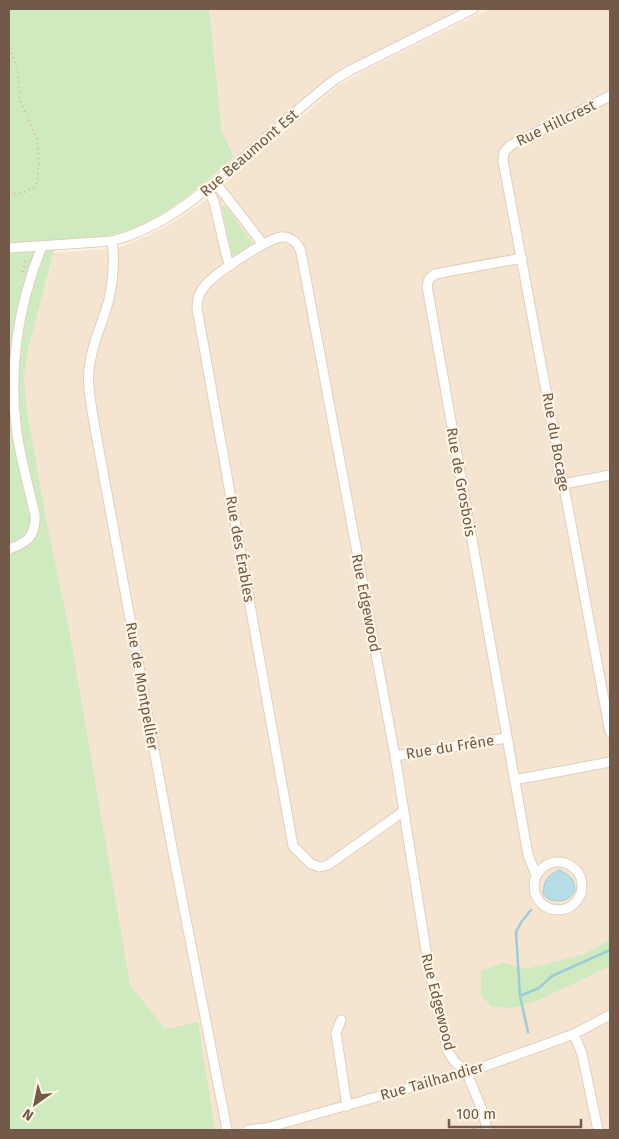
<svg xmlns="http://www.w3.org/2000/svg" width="619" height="1139" viewBox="0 0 619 1139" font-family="'Fira Sans',sans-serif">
<rect width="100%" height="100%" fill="#fcf2e1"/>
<!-- residential -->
<path fill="#f4e4d0" d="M 209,9 L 460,9 L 337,72 L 235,158 L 222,131 Z
M 489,9 L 610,9 L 610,1130 L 150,1130 L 27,410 L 24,378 L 28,350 L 54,253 L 106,249 L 121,247 L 147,236 L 172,223 L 206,200 L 337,86 L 362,72 Z"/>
<!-- green -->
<path fill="#d0eac0" d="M 9,9 L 209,9 L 222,131 L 234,157 C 199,187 161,223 115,234 C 96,239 76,239 57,240 L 28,350 L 24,378 L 27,411 L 49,535 L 69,629 L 130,985 L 165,1029 L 198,1022 L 215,1130 L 9,1130 Z
M 225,205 L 252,242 C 250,248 239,255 232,255 L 231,252 L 222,207 Z
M 610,939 L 610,966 L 539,1000 L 513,1008 L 492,1007 L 481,995 L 481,971 L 503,963 L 526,969 L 585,954 Z"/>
<!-- water -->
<path fill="#b6dde6" stroke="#9ccdd7" d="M 559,870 C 571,876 573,877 575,890 C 573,893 572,895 570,897 C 562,903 548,902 543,894 C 544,881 546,876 559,870 Z"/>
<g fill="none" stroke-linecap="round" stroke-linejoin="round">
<!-- stream -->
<path stroke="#9ccdd7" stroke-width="2.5" d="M 520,996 L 516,932 L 522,921 L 531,910
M 528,1032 L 520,996 L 539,988 L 552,976 L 610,950
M 473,1130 L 475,1127"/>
<defs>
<path id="minor" d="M 610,96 L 511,145 L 504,152 L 503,161 L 610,732
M 215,182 L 263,244
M 208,189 L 214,202 L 227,258 L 230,266
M 112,241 C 115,261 113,280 109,299 C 103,323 91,345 89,370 C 87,385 91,402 93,417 L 171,842 L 227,1130
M 9,248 L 112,241 C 160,229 198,197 235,165 C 269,136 301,105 337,78 L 351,70 L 473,9
M 522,258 L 435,274 L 429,279 L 427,286 L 528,855 L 536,875
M 564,484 L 610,475
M 9,549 C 27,543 36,536 35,515 C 29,488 21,461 17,433 C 8,370 18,305 42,246
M 395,756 L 506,738
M 514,780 L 610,762
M 404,811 L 328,865 L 320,867 L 311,864 L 293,846 L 197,308 C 197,300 199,293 204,287 C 212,275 267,239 281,237 C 291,236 298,243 301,252 L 395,756 L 428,963 L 448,1052 L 455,1062 L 466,1071 L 483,1112 L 487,1130
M534 886a24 24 0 1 1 48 0a24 24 0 1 1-48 0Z
M 341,1020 L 336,1033 L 347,1106
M 574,1034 L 582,1054 L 598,1130
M 248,1130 L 266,1128 L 480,1068 L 574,1034 L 610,1015"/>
</defs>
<!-- minor casing -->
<use href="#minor" stroke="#e0cfbd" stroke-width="11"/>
<!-- path -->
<path stroke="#d6b49c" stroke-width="2" stroke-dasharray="1 4" stroke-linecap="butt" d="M 9,43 L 18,73 L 20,99 L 37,140 L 39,164 L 37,182 L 34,187 L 24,192 L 9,194
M 23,272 L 25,262 L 28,258"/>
<!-- minor -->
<use href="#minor" stroke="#fff" stroke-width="9"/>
</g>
<g text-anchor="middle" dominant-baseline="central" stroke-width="4.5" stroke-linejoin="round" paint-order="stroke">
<!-- street labels -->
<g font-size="15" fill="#735948" stroke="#fff6e7">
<text transform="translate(556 123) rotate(-26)">Rue Hillcrest</text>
<text transform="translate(249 153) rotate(-41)">Rue Beaumont Est</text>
<text transform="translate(556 442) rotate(80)">Rue du Bocage</text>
<text transform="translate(461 482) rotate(80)">Rue de Grosbois</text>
<text transform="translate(240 549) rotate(80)">Rue des Érables</text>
<text transform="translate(366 603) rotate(79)">Rue Edgewood</text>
<text transform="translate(142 686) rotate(80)">Rue de Montpellier</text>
<text transform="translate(450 747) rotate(-9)">Rue du Frêne</text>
<text transform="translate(438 1002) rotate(76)">Rue Edgewood</text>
<text transform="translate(432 1081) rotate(-16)">Rue Tailhandier</text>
</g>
</g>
<!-- border -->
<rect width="619" height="1139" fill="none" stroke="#735948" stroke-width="20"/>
<!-- north arrow -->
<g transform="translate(35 1104) rotate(213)" stroke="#fff6e7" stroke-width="4" paint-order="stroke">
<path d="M0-4L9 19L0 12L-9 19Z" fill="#735948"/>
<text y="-8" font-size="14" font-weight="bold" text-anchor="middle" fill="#735948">N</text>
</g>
<!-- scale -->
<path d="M449 1119v8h132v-8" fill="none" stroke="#735948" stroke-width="2.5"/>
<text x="456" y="1119" font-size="15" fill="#735948" stroke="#fff6e7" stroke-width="4" paint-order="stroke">100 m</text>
</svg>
